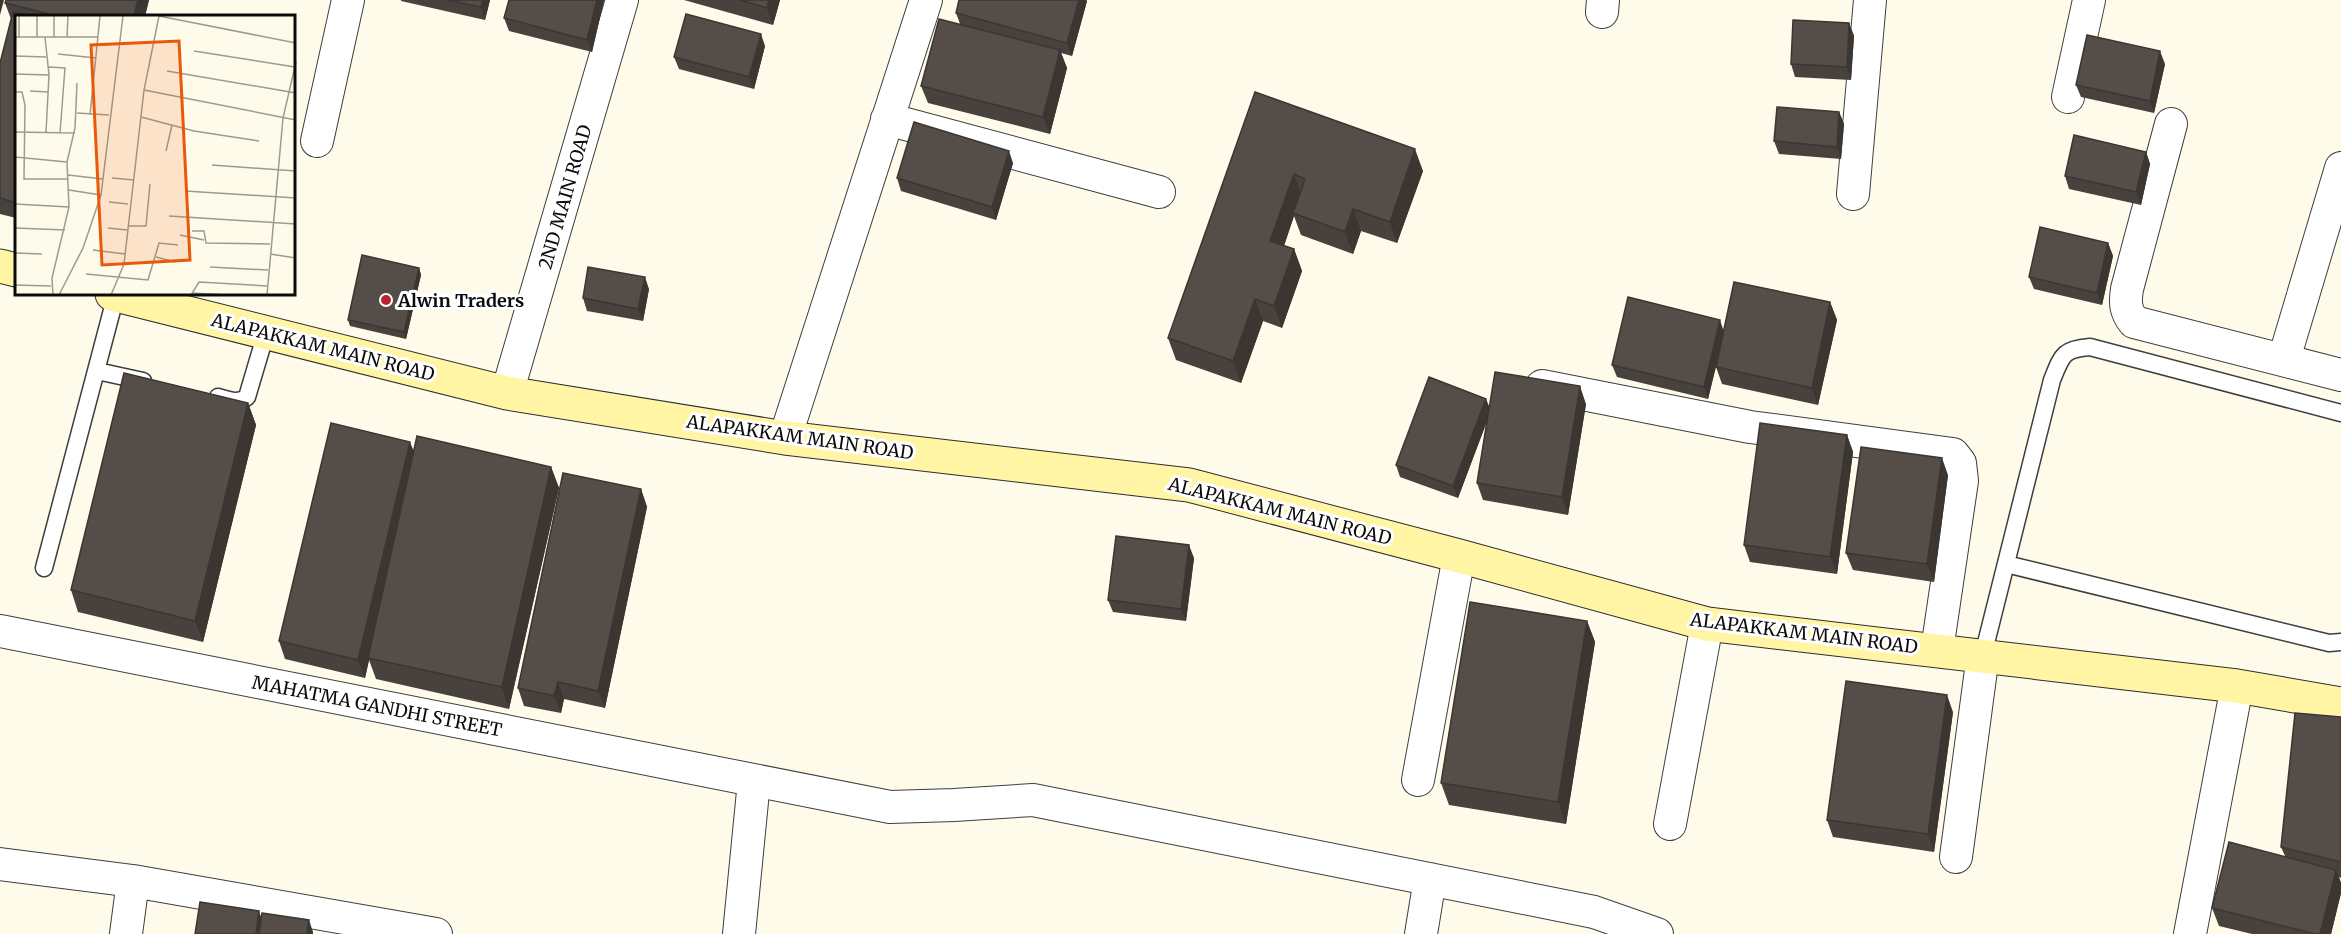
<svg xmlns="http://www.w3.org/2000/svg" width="2341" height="934" viewBox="0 0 2341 934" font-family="Merriweather,serif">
<rect width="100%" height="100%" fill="#fffbea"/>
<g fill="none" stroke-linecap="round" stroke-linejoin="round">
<defs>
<path id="lane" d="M 97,371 L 143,381
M 218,397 C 229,400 238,404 247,397 L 266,333
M 2006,564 L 2329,643 L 2341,642
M 44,568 L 116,295
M 1983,655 L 2052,380 C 2062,355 2063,349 2090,347 L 2341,413"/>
<path id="street" d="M 1602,12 L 1603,0
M 2068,97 L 2089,0
M 887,119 L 1159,192
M 2171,124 L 2127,289 C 2125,302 2125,311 2134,322 L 2341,375
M 317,141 L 348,0
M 1853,194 L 1870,0
M 2284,359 L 2341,168
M 1542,386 L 1750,427 L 1953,454 L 1960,463 L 1962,481 L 1937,650
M 507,393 L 622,0
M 785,438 L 926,0
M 0,631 L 890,807 L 954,805 L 1033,800 L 1594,912 L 1657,934
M 1418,780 L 1459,556
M 1670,824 L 1707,624
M 1956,857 L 1983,655
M 0,864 L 133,881 L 436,934
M 126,934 L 133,881
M 739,934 L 754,781
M 1421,934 L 1430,879
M 2190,934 L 2237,686"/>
<path id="secondary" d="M 0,266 L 16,270
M 112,294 L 507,393 L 785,438 L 1189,485 L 1459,556 L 1707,624 L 2237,686 L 2341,704"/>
</defs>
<!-- lane casing -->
<use href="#lane" stroke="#3e3e3e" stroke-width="19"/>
<!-- street casing -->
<use href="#street" stroke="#3e3e3e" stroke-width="34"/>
<!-- secondary casing -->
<use href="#secondary" stroke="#2d2d2d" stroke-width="35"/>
<!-- lane -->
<use href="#lane" stroke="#fff" stroke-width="16"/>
<!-- street -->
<use href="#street" stroke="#fff" stroke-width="32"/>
<!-- secondary -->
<use href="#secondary" stroke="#fff5a5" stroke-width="33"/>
</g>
<!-- wall -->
<path fill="#48423e" d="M 6,0 L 149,0 L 145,16 L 16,16 L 16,218 L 0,214 L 0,63 L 11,19 L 5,3 Z
M 401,0 L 490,0 L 485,20 L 401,1 Z
M 604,0 L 592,52 L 509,31 L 504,18 Z
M 684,0 L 780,0 L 773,25 Z
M 959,0 L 1086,0 L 1087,1 L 1072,56 L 1061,53 L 1067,68 L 1050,134 L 928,103 L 921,86 L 960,24 L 956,13 Z
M 1849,23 L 1854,36 L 1851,80 L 1795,77 L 1791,64 Z
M 765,46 L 754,89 L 679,69 L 674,57 Z
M 2165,64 L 2154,113 L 2081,97 L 2076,85 Z
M 1255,92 L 1423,171 L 1397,243 L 1361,231 L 1353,254 L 1301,235 L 1294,216 L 1284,246 L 1294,249 L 1302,271 L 1282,328 L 1263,321 L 1241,383 L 1176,360 L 1168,338 Z
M 1839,112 L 1844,124 L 1841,159 L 1779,154 L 1774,141 Z
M 2146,152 L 2150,164 L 2141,205 L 2069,189 L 2065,176 Z
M 1013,163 L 996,220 L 901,191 L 897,178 Z
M 2108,243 L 2113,256 L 2102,305 L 2034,289 L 2029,277 Z
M 419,268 L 421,275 L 406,339 L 350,326 L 348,320 Z
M 649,289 L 643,321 L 587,311 L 583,298 Z
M 1830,302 L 1837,320 L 1818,405 L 1722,384 L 1716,367 L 1708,399 L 1617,377 L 1612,365 Z
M 1486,399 L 1489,408 L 1586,404 L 1568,515 L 1483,500 L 1477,483 L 1487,420 L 1458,498 L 1400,477 L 1396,465 Z
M 248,403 L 256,425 L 203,642 L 78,612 L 71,590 Z
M 1847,435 L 1853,452 L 1837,574 L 1750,562 L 1744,545 Z
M 414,452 L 551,467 L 559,488 L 509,709 L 376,679 L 369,660 L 365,678 L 285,659 L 279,641 Z
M 1948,475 L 1934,582 L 1853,570 L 1846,553 Z
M 641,489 L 647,507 L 605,708 L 564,699 L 561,713 L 524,706 L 518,688 Z
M 1194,558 L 1186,621 L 1113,612 L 1108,600 Z
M 1587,621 L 1595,642 L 1566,824 L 1449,805 L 1441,783 Z
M 1953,712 L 1934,852 L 1833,837 L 1827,820 Z
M 2341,717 L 2341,878 L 2339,877 L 2341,883 L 2341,893 L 2331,934 L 2252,934 L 2219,926 L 2212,908 L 2285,856 L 2281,847 Z"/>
<!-- shaded-wall -->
<path fill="#3b3632" d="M 0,0 L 4,0 L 0,15 Z
M 138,0 L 149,0 L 145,16 L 134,16 Z
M 483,0 L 490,0 L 485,20 L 481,7 Z
M 597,0 L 604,0 L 592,52 L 587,40 Z
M 769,0 L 780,0 L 773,25 L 767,8 Z
M 1079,0 L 1086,0 L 1087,1 L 1072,56 L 1067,43 Z
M 1849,23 L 1854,36 L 1851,80 L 1847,67 Z
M 761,34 L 765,46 L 754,89 L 749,77 Z
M 1060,50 L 1067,68 L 1050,134 L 1043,117 Z
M 2160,51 L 2165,64 L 2154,113 L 2150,101 Z
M 1839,112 L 1844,124 L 1841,159 L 1837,147 Z
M 1415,149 L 1423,171 L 1397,243 L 1390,222 Z
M 1009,151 L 1013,163 L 996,220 L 992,207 Z
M 2146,152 L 2150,164 L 2141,205 L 2136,192 Z
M 1294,174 L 1301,196 L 1293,213 L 1294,216 L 1278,263 L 1270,241 Z
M 1353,209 L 1361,231 L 1353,254 L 1345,232 Z
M 2108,243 L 2113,256 L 2102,305 L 2097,293 Z
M 1294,249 L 1302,271 L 1282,328 L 1274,306 Z
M 419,268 L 421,275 L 406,339 L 404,332 Z
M 645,277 L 649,289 L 643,321 L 638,309 Z
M 1255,299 L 1263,321 L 1241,383 L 1233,361 Z
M 1830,302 L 1837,320 L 1818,405 L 1812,388 Z
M 1720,320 L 1724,332 L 1708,399 L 1704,387 Z
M 1580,386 L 1586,404 L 1568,515 L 1562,497 Z
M 1486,399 L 1491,411 L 1458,498 L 1453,486 Z
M 248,403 L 256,425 L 203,642 L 195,621 Z
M 1847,435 L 1853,452 L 1837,574 L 1830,557 Z
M 410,442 L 417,459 L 368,658 L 369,660 L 365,678 L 358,660 Z
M 1942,458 L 1948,475 L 1934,582 L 1927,564 Z
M 551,467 L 559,488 L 509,709 L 502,687 Z
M 641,489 L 647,507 L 605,708 L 598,691 Z
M 1189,545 L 1194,558 L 1186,621 L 1181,609 Z
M 1587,621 L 1595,642 L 1566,824 L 1558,802 Z
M 558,682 L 564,699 L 561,713 L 554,696 Z
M 1947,695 L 1953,712 L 1934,852 L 1928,834 Z
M 2336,870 L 2341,883 L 2341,893 L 2331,934 L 2320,934 Z
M 259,911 L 263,923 L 262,934 L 256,934 Z
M 309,920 L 313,932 L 313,934 L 307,934 Z"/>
<!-- building -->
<path fill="#544d48" stroke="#3b3632" stroke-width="1.5" d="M 6,0 L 138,0 L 134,16 L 57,16 L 5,3 Z
M 447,0 L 483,0 L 481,7 Z
M 509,0 L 597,0 L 587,40 L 504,18 Z
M 740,0 L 769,0 L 767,8 Z
M 959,0 L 1079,0 L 1067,43 L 956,13 Z
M 13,12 L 29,16 L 16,16 L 16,203 L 0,198 L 0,63 Z
M 686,14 L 761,34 L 749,77 L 674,57 Z
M 939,19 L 1060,50 L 1043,117 L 921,86 Z
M 1793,20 L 1849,23 L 1847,67 L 1791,64 Z
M 2087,35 L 2160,51 L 2150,101 L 2076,85 Z
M 1255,92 L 1415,149 L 1390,222 L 1353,209 L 1345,232 L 1293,213 L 1305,179 L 1294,174 L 1270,241 L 1294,249 L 1274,306 L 1255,299 L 1233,361 L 1168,338 Z
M 1777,107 L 1839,112 L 1837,147 L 1774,141 Z
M 914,122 L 1009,151 L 992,207 L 897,178 Z
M 2074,135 L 2146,152 L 2136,192 L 2065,176 Z
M 2040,227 L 2108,243 L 2097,293 L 2029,277 Z
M 362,255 L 419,268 L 404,332 L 348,320 Z
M 588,267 L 645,277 L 638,309 L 583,298 Z
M 1734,282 L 1830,302 L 1812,388 L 1716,367 Z
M 1628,297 L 1720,320 L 1704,387 L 1612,365 Z
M 1495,372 L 1580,386 L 1562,497 L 1477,483 Z
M 124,373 L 248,403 L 195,621 L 71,590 Z
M 1429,377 L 1486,399 L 1453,486 L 1396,465 Z
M 331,423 L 410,442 L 358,660 L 279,641 Z
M 1760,423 L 1847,435 L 1830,557 L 1744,545 Z
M 417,436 L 551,467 L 502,687 L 368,658 Z
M 1861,447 L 1942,458 L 1927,564 L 1846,553 Z
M 563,473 L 641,489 L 598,691 L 558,682 L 554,696 L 518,688 Z
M 1116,536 L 1189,545 L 1181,609 L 1108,600 Z
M 1470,602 L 1587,621 L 1558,802 L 1441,783 Z
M 1846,681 L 1947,695 L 1928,834 L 1827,820 Z
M 2295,713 L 2341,717 L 2341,862 L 2281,847 Z
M 2229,842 L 2336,870 L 2320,934 L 2315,934 L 2212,908 Z
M 200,902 L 259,911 L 256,934 L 195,934 Z
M 262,913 L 309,920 L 307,934 L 259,934 Z"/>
<!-- markers -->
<circle fill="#bb242c" stroke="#fff" stroke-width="2" cx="386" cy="300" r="6"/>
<g text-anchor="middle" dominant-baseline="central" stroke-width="6" stroke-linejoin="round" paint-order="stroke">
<!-- street labels -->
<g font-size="18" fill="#0b0b0b" stroke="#fff">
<text transform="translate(565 197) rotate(-74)">2ND MAIN ROAD</text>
<text transform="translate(323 347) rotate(14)">ALAPAKKAM MAIN ROAD</text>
<text transform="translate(800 437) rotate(8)">ALAPAKKAM MAIN ROAD</text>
<text transform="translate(1280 511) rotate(14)">ALAPAKKAM MAIN ROAD</text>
<text transform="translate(1804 633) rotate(7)">ALAPAKKAM MAIN ROAD</text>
<text transform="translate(377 706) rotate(11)">MAHATMA GANDHI STREET</text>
</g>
<!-- poi labels -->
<g font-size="18" font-weight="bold" fill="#0b0b0b" stroke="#fff" text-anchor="start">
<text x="398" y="300">Alwin Traders</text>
</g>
</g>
<!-- overview -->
<g transform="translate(15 15)">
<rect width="280" height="280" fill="#fffbea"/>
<path fill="none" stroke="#9d9b91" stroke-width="1.5" d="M 39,1 L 39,22M 144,1 L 281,28M 0,22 L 83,22M 4,22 L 4,1M 22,22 L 22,1M 30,22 L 34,60M 52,22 L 53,1M 179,36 L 280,52M 43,39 L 81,43M 0,41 L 31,42M 34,52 L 50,53 L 45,118M 152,56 L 281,78M 0,59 L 34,60 L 31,117M 129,75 L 281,105M 15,76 L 33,77M 0,77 L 7,77 L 10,90 L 9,164 L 53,164M 62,98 L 94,100M 75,100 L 85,1M 126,102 L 179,116 L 244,126M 0,117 L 60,118M 151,136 L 157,110M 0,142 L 52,147M 197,150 L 281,156M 53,160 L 88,164M 97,163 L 119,165M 54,175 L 86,180M 170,176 L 281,183M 94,187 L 113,189M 0,189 L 54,192M 154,201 L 281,209M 113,211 L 131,211 L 135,169M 0,213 L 50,215M 93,213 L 112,215M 177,216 L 189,216 L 191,228 L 255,229M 165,220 L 189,225M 78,235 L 110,239M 0,238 L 27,239M 255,239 L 281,243M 141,242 L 160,247M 195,252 L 253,255M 71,259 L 133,265 L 144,228 L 163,230M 0,270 L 36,271M 177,278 L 211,280M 38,280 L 37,263 L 54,192 L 52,147 L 60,113 L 62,68M 44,280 L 68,233 L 86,180 L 108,1M 96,280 L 109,249 L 129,75 L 144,1M 176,280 L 184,267 L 253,271M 252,280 L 268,103 L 281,47"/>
<path fill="#e8590c" fill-opacity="0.15" stroke="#e8590c" stroke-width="3" d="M 164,26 L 175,245 L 87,250 L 76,30 Z"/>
<rect width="280" height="280" fill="none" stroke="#0b0b0b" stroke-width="3"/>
</g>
</svg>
